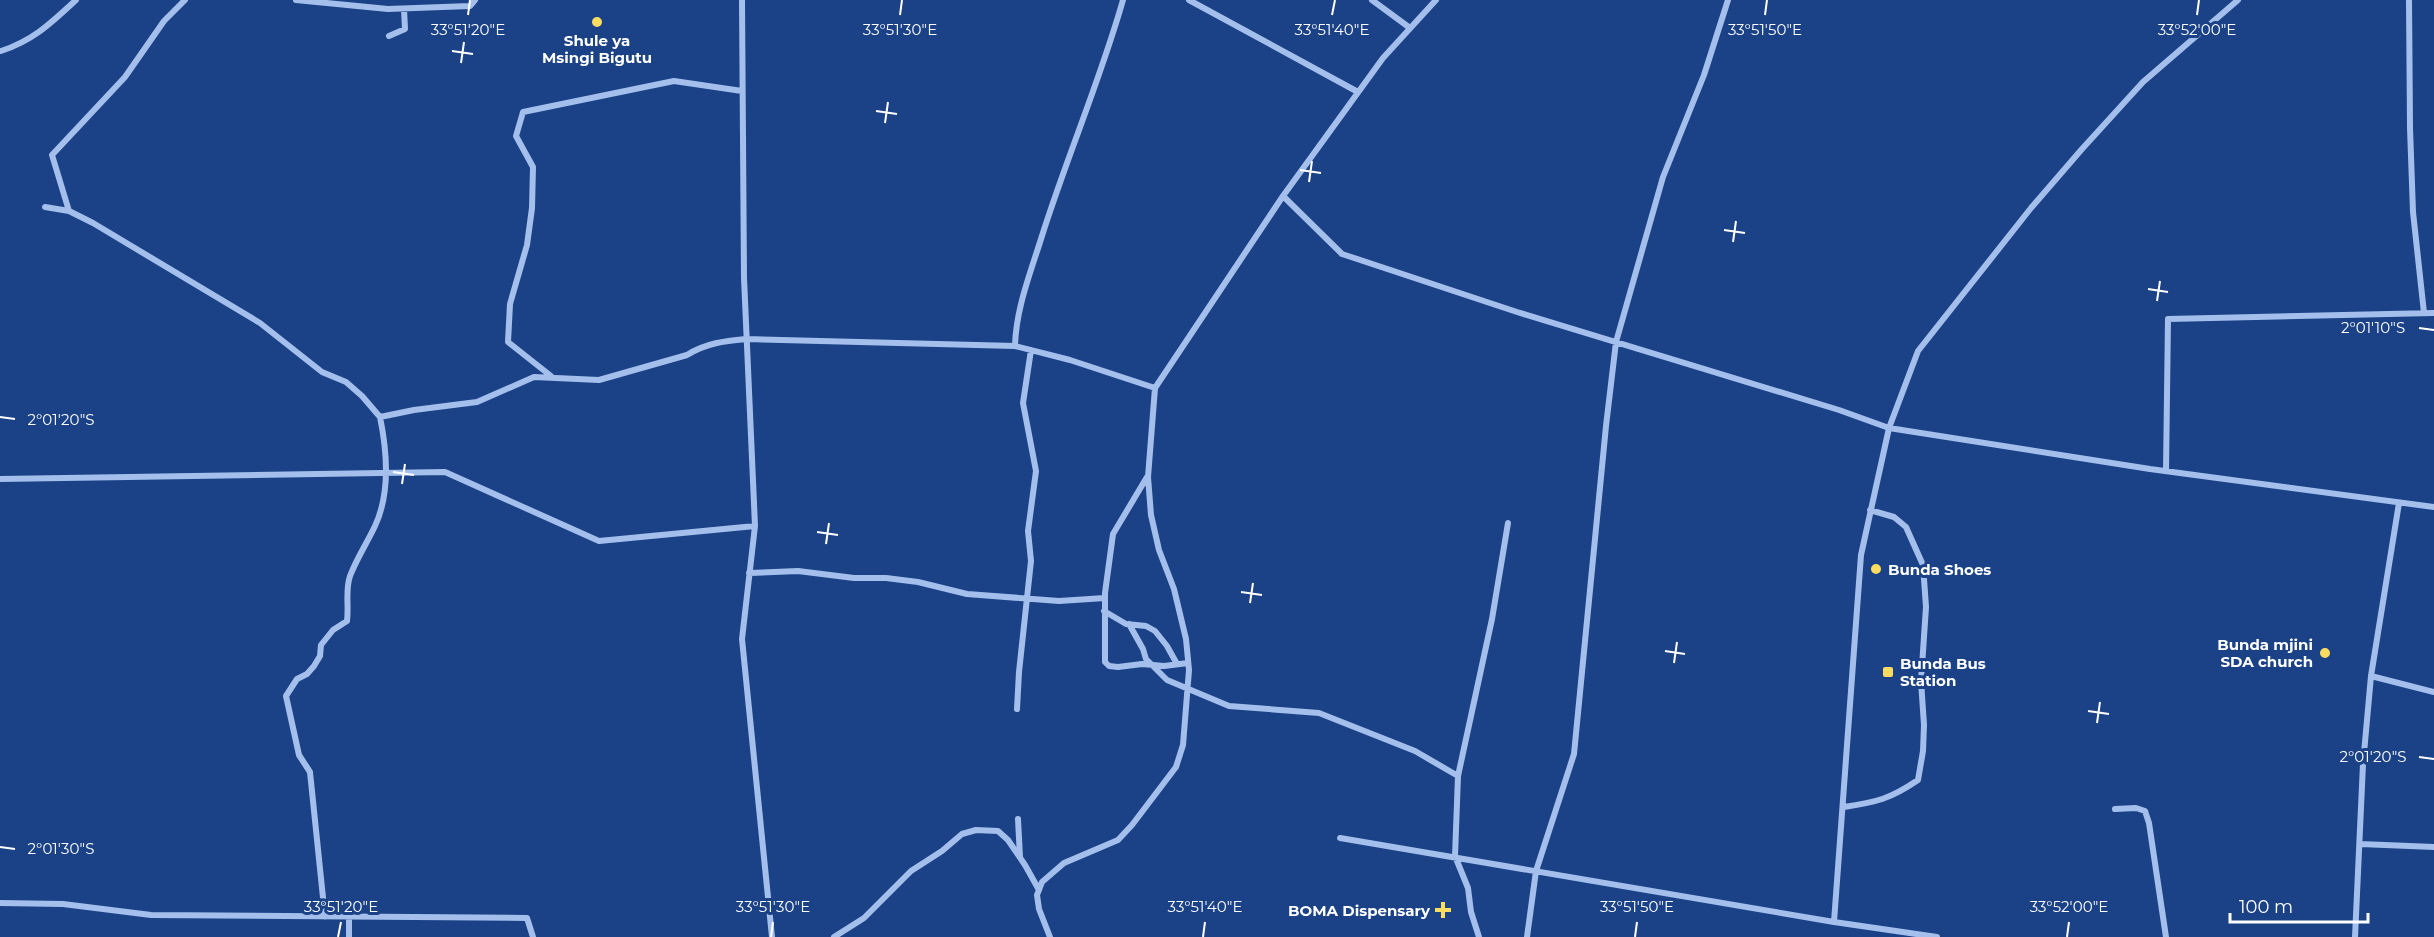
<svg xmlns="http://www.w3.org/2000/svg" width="2434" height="937" viewBox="0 0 2434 937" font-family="Montserrat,sans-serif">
<rect width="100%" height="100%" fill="#1b4287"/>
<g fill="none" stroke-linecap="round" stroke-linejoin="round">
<!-- minor -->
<path stroke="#a4bfec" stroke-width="6" d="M 296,0 L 388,9 L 470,6 L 475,0
M 742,0 L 744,278 L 755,526 L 742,639 L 772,937
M 1189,0 L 1358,92
M 1372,0 L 1410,28
M 2409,0 L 2410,128 L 2413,212 L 2424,313
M 389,36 L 405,29 L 404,9
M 1,51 C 34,40 51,23 76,0
M 1283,196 L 1342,254 L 1517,312 L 1839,410 L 1889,428 L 2150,469 L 2434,507
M 45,207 L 69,211 L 93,223 L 260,323 L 322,372 L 346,382 L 362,396 L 380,417 L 414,410 L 477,402 L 534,377 L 599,380 L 687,355 C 706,343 725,341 746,339 L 1015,346 L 1070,360 L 1155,388
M 69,211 L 52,155 L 125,77 L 164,21 L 185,0
M 1015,346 C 1016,309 1030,274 1041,239 C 1066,159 1100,81 1123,0
M 551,376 L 508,342 L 510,304 L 527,245 L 532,208 L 533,167 L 516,136 L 523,112 L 674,81 L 742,91
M 2166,471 L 2168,319 L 2434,313
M 1147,477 L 1113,534 L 1105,593 L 1105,662 L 1109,666 L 1118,667 L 1142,664 L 1164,666 L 1188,663
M 0,479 L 445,472 L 599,541 L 755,526
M 749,573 L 798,571 L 854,578 L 886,578 L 918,582 L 967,594 L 1059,601 L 1105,598
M 1104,611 L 1126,624 L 1146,626 L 1155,631 L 1167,646 L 1177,664
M 1129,624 L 1143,649 L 1146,659 L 1167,680 L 1229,706 L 1319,713 L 1415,751 L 1458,776 L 1455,856 L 1468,888 L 1471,912 L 1479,937
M 2371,676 L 2434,692
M 1017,709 L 1019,672 L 1031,561 L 1028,531 L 1036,471 L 1023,403 L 1031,350
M 1458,776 L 1492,619 L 1508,523
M 1844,807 C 1877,802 1890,799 1918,780 L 1923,751 L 1924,725 L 1921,681 L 1926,607 L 1923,565 L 1906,527 L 1894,517 L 1870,510
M 2115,809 L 2136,808 L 2145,811 L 2149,823 L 2166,937
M 1018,819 L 1020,857
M 1340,838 L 1834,922 L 1937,937
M 2360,844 L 2434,847
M 0,903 L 63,904 L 151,915 L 527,918 L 533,937
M 325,917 L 310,772 L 299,755 L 286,696 L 297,679 L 307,674 L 314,666 L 320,656 L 321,645 L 333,630 L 347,621 C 349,606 345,590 350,576 C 357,558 367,543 375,526 C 390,494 387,451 380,417
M 349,917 L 349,937
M 1834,922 L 1861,555 L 1889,428 L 1918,351 L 2031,208 L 2082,149 L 2143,82 L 2238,0
M 834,937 L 864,918 L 911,871 L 942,851 L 962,834 L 976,830 L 998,831 L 1008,840 L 1025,865 L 1039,890
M 1050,937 L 1039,909 L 1037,895 L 1042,882 L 1064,863 L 1118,840 L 1132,825 L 1176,767 L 1183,745 L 1189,670 L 1186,639 L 1174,589 L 1159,550 L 1151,515 L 1148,477 L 1155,388 L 1283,196 L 1383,58 L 1436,0
M 1527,937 L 1536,871 L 1574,754 L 1606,426 L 1616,342 L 1663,177 L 1704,75 L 1728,0
M 2355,937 L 2363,764 L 2371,676 L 2399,503"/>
</g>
<!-- ticks -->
<path fill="none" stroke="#fff" stroke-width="2" d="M 468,15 L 470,0M 900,15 L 902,0M 1332,15 L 1335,0M 1765,15 L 1767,0M 2197,15 L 2199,0M 452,51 L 473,54M 461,63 L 464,42M 876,111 L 897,114M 885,123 L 888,102M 1300,170 L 1321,173M 1309,182 L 1312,161M 1724,230 L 1745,233M 1733,242 L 1736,221M 2148,289 L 2168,292M 2157,301 L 2160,281M 2419,328 L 2434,330M 0,417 L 15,419M 393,472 L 414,475M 402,484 L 405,464M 817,532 L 838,535M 826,544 L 829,523M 1241,592 L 1262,595M 1250,603 L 1253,583M 1665,651 L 1685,654M 1674,663 L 1677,642M 2088,711 L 2109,714M 2097,723 L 2100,702M 2419,757 L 2434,759M 0,847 L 15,849M 338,937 L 341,922M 771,937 L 773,922M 1203,937 L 1205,922M 1635,937 L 1637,922M 2067,937 L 2069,922"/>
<!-- markers -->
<g fill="#fddc60" stroke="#1b4287" stroke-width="2">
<circle cx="597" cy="22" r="6"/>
<circle cx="1876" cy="569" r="6"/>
<circle cx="2325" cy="653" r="6"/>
<rect x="1882" y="666" width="12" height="12" rx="3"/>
<path d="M1440 901h6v6h6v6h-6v6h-6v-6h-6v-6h6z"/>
</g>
<g text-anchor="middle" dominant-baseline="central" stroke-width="6" stroke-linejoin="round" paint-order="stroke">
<!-- poi labels -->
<g font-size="15" font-weight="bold" fill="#fff" stroke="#1b4287" text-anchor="start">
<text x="597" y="40" text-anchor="middle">Shule ya<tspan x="597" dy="17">Msingi Bigutu</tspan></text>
<text x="1888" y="569">Bunda Shoes</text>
<text x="2313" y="644" text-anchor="end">Bunda mjini<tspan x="2313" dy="17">SDA church</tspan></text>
<text x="1900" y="663">Bunda Bus<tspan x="1900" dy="17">Station</tspan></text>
<text x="1430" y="910" text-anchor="end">BOMA Dispensary</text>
</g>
</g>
<g font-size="15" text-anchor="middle" fill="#fff" stroke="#1b4287" stroke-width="6" stroke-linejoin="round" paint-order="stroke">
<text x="468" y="35">33°51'20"E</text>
<text x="900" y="35">33°51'30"E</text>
<text x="1332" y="35">33°51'40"E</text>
<text x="1765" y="35">33°51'50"E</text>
<text x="2197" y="35">33°52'00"E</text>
<text x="2373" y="333">2°01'10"S</text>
<text x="61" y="425">2°01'20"S</text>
<text x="2373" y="762">2°01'20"S</text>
<text x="61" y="854">2°01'30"S</text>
<text x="341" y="912">33°51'20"E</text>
<text x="773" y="912">33°51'30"E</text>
<text x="1205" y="912">33°51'40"E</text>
<text x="1637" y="912">33°51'50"E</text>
<text x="2069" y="912">33°52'00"E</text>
</g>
<!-- scale -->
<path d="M2230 913v9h138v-9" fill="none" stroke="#ffffff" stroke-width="3"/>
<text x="2239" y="913" font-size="18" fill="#ffffff" stroke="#1b4287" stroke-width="4.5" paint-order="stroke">100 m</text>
</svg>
